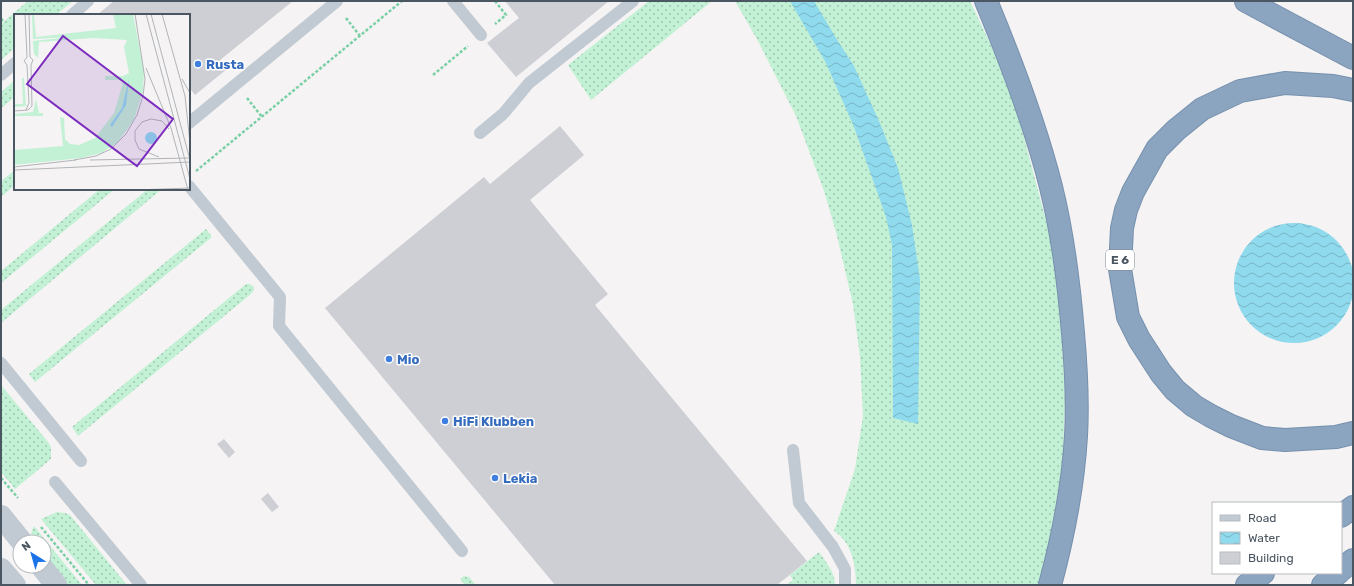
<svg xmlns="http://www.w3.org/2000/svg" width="1354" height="586" viewBox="0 0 1354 586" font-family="Rubik,sans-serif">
<defs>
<pattern id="grass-dots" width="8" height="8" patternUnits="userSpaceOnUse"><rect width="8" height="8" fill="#c3f1d5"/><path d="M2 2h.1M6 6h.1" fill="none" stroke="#a0c6b0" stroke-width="1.8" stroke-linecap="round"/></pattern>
<pattern id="water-waves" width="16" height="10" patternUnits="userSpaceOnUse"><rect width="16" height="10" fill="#90daee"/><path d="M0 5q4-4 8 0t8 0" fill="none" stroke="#78b4c4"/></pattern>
</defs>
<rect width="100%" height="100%" fill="#f5f3f3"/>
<!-- grass -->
<path fill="url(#grass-dots)" d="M 28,1 L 73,1 L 56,15 L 15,15 L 15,48 L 1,60 L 1,24 Z
M 649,1 L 712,1 L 591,100 L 568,65 Z
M 735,1 L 970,1 L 997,58 L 1019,119 L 1052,243 L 1059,288 L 1065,396 L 1063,460 L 1053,525 L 1042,577 L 1039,585 L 856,585 C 856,566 852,542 834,531 L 855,469 L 863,416 L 860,357 L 853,304 L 836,232 L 824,191 L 796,116 L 758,41 Z
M 15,80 L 15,97 L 1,108 L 1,92 Z
M 15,170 L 15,185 L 1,197 L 1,181 Z
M 100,189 L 115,189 L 1,283 L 1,271 Z
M 148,189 L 162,189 L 1,323 L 1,310 Z
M 206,229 L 212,237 L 35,382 L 29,374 Z
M 246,284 L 250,284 L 254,287 L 254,290 L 251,294 L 78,436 L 72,427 Z
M 1,385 L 48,442 L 51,447 L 51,459 L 15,489 L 1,472 Z
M 57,512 L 65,513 L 70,515 L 127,585 L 96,585 L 41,519 Z
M 34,526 L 82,585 L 67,585 L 44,557 L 44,542 L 33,542 C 30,536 31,532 34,526 Z
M 819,552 C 826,562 835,572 835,585 L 786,585 L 793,580 L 790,575 Z
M 464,576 L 469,577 L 476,585 L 465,585 L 460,579 Z"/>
<!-- water -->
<path fill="url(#water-waves)" d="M 790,1 L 814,1 L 836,38 L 854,66 L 879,121 L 898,168 L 912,225 L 920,279 L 918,424 L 893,418 L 892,245 L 886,217 L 854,127 L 826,63 Z
M1234 283a60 60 0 1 1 120 0a60 60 0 1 1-120 0Z"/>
<!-- building -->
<path fill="#cdcfd5" d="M 114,1 L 293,1 L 220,60 L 227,69 L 195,95 L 189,87 L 189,15 L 97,15 Z
M 505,1 L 609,1 L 516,77 L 487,43 L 519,18 Z
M 560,126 L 584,155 L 530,200 L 608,294 L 595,305 L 807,561 L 777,585 L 555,585 L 325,308 L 484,177 L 490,184 Z
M 224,439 L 235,452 L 229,458 L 217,444 Z
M 268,493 L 279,507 L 272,512 L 261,499 Z"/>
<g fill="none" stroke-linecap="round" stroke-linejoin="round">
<defs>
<path id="motorway" d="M 986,1 C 1011,61 1035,123 1051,187 C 1063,235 1069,284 1073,333 C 1076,367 1078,402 1076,436 C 1073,486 1063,537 1050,585
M 1246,1 L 1353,58
M 1353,90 L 1333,86 L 1285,83 L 1240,91 L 1202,109 L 1176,130 L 1157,149 L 1133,192 L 1126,210 L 1122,228 L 1120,269 L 1128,317 L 1139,339 L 1161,373 L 1175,390 L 1194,406 L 1211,416 L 1231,426 L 1262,438 L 1285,440 L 1336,437 L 1353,433
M 1341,516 L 1353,507
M 1341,570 L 1353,560
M 1247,585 L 1263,573
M 1323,585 L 1338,573"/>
</defs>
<!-- motorway casing -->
<use href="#motorway" stroke="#7690ad" stroke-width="24"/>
<!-- path -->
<path stroke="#7ad0a6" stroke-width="2.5" stroke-dasharray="3 2" stroke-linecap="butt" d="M 495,1 L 506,15 L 495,24
M 346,18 L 360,36
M 1,21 L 3,19
M 433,75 L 468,46
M 247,98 L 262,117
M 196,171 L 402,1
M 1,478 L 18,498
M 41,527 L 89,585"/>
<!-- service -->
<path stroke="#c1cad2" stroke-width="12" d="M 453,1 L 481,35
M 72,15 L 88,1
M 1,75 L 15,63
M 189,123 L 337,1
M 480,133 L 503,114 L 529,83 L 633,1
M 189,186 L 280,297 L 279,326 L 462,551
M 1,363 L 81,461
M 793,450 L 799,503 L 833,547 L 845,569 L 845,585
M 55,482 L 141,585"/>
<!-- minor -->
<path stroke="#c1cad2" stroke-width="22" d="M 1,516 L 22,542
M 41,566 L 56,585
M 1,569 L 15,585"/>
<!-- motorway -->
<use href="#motorway" stroke="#8ba5c1" stroke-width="22"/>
</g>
<!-- markers -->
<g fill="#3f7fe0" stroke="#fff" stroke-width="1.5">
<circle cx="198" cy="64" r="4"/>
<circle cx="389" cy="359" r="4"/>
<circle cx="445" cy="421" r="4"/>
<circle cx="495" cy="478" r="4"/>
</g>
<g text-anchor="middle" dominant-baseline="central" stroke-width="3" stroke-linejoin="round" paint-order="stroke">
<!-- shield labels -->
<rect fill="#fff" stroke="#808990" stroke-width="1" x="1106" y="250" width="28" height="20" rx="3"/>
<g font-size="12" font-weight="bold" fill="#4a5661">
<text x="1120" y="260">E 6</text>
</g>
<!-- shop labels -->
<g font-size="13" font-weight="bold" fill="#366cbe" stroke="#fff" text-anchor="start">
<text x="206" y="64">Rusta</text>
<text x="397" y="359">Mio</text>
<text x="453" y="421">HiFi Klubben</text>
<text x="503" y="478">Lekia</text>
</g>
</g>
<!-- overview -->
<g transform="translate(14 14)">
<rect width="176" height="176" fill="#f5f3f3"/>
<path d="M 18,0 L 20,0 L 22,23 L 102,14 L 99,0 L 119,0 L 130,57 L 129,77 L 120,106 L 103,129 L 87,139 L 67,144 L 0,151 L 0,136 L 49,132 L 46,103 L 50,104 L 51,125 L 56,130 L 65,131 L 81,124 L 100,99 L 108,72 L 109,66 L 91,66 L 91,62 L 109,62 L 115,59 L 110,33 L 113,26 L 80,24 L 25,28 L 24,44 L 20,40 L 19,27 L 57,23 L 19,25 ZM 8,64 L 10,64 L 12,92 L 0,93 L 0,90 L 9,90 ZM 22,85 L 25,99 L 29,99 L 29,102 L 1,102 L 1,100 L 19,98 Z" fill="#c3f1d5"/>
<path d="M 115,65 L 112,91 L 98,113 L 96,111 L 108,94 ZM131 124a6 6 0 1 1 12 0a6 6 0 1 1-12 0Z" fill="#90daee"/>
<path fill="none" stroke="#b1b4b9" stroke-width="1" d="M 11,0 L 13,43 L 10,47 L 13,51 L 15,89 L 12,96M 132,0 L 176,165M 137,0 L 176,146M 148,0 L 171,82 L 176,129M 132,54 L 157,114 L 174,176M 168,65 L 176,79M 0,97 L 14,96 L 18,92 L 17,51 L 19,46 L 16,43 L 15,0M 145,143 L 125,135 L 121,126 L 121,117 L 128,108 L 137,105 L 148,107 L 155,115M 60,146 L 82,142 L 97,135 L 112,120 L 123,101 L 129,82 L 131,65 L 121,0M 76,146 L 176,144M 0,153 L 62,146M 0,156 L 176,148M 122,176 L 176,174"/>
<path fill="#7b2cbf" fill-opacity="0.15" stroke="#7b2cbf" stroke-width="2" d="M 49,22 L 159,105 L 123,152 L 13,70 Z"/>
<rect width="176" height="176" fill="none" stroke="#4a5661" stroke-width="2"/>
</g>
<!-- border -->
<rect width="1354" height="586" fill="none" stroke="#4a5661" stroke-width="4"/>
<!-- legend -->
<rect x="1212" y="502" width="130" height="72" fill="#ffffff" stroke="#b7bbc0"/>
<rect x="1220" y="515" width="20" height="6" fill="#c1cad2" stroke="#b7bbc0"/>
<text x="1248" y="522" font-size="12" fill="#4a5661">Road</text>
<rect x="1220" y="532" width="20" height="12" fill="url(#water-waves)" stroke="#b7bbc0"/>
<text x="1248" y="542" font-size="12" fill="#4a5661">Water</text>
<rect x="1220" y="552" width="20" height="12" fill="#cdcfd5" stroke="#b7bbc0"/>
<text x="1248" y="562" font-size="12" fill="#4a5661">Building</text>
<!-- north arrow -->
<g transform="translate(32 554) rotate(323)"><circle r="19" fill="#ffffff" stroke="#b7bbc0"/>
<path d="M0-3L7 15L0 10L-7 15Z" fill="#1a73e8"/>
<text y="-6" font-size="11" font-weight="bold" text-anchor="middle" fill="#4a5661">N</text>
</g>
</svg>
